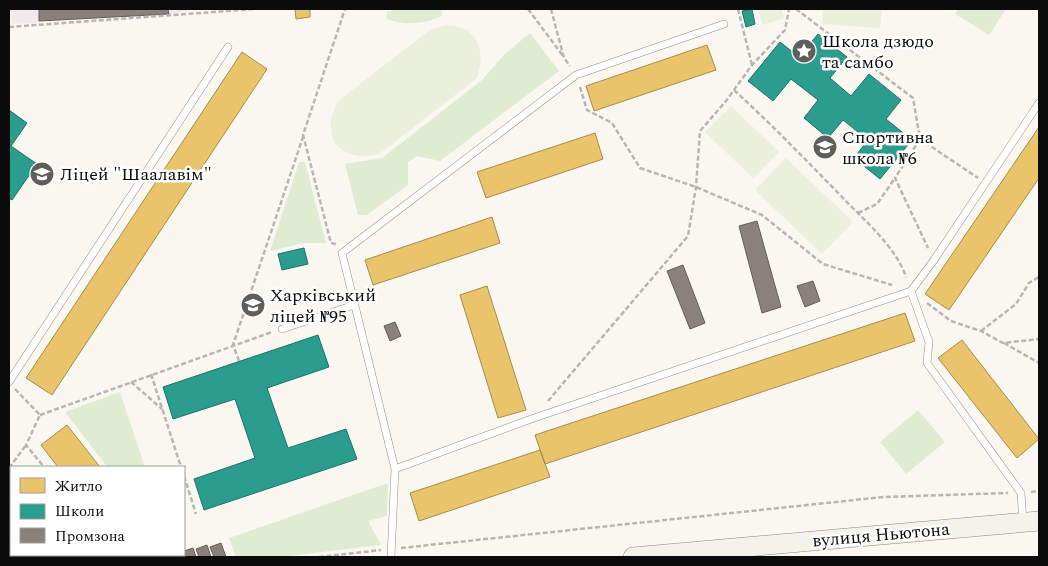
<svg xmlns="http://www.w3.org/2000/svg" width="1048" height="566" viewBox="0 0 1048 566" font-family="Spectral,serif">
<rect width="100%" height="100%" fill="#f9f7f0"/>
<!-- industrial -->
<path fill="#f0eaec" d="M 10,9 L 198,9 L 169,14 L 12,24 Z"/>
<!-- green -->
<path fill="#e0ecd2" d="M 398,9 L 441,9 L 442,16 C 424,24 406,26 387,19 L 387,12 Z
M 958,9 L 1006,9 L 989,35 L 955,14 Z
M 530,33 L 559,71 L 440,161 L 417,156 L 408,162 L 408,185 L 367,215 L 358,215 L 345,164 L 382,158 L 482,80 L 504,55 Z
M 299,162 L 305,162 L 326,243 L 303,243 L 270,251 Z
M 120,392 L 145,467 L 107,467 L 65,412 Z
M 918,410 L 945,442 L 906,474 L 880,442 Z
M 11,478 L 11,555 L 96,555 L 93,557 L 9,557 L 9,481 Z
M 388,483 L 387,516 L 368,521 L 381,545 L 280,557 L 236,557 L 229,538 Z"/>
<!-- pitch -->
<path fill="#eaf0db" d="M 763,9 L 781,9 L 784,18 L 763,25 L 758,10 Z
M 823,9 L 882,9 L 880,28 L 822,24 Z
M 447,25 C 479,27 486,51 477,78 L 379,154 C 340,163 319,138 338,101 L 431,29 Z
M 731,106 L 779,152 L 753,178 L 705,132 Z
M 786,158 L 853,222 L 822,254 L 755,190 Z"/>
<!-- homes -->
<path fill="#e9c46a" stroke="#a68c4e" d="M 295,9 L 310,9 L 310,17 L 296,19 Z
M 707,45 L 716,70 L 594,111 L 586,86 Z
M 242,52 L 267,69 L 52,395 L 26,378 Z
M 1039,127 L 1039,178 L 949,310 L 925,294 Z
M 595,133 L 603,159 L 486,198 L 477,172 Z
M 492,217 L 500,243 L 373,285 L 365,260 Z
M 487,286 L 526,410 L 498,418 L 460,295 Z
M 905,313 L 915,341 L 545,464 L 535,435 Z
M 962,340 L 1039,439 L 1017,458 L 938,358 Z
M 67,425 L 100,467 L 58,467 L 51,458 L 41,445 Z
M 540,450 L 550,477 L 419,521 L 410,493 Z"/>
<!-- schools -->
<path fill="#2a9d8f" stroke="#217167" d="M 752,9 L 755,24 L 746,27 L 742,11 Z
M 818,34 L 847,57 L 830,78 L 851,96 L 869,74 L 901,100 L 886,119 L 912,140 L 880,179 L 854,158 L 868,140 L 843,120 L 828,138 L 804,118 L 818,100 L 791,79 L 773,101 L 748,81 L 780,42 L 799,57 Z
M 9,110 L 27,123 L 11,146 L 37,164 L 12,200 L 9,198 Z
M 304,248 L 308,264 L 282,270 L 278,254 Z
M 318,335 L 329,367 L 267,388 L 288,448 L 346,429 L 357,459 L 204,510 L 194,479 L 255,458 L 235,399 L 173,419 L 163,387 Z"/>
<!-- industry -->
<path fill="#8a817c" stroke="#645e5a" d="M 39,9 L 168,9 L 169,14 L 39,21 Z
M 757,221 L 781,307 L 762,313 L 739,226 Z
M 683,265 L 705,323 L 690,329 L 667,271 Z
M 813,281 L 820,301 L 805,307 L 797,286 Z
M 395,322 L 401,336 L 390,341 L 384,326 Z
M 221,543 L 226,557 L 214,557 L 210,547 Z
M 207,545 L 211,557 L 199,557 L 196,549 Z
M 193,548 L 196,557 L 184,557 L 184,551 Z
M 165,555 L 178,555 L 180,557 L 161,557 Z"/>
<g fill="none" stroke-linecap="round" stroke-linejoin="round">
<defs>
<path id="lane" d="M 282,329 L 354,305
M 9,382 L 228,47
M 395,469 L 342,253 L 576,75 L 724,24
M 1023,522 L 1021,493 L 927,363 L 929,342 L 911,291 L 934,260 L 1039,103
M 391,557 L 395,469 L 534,418 L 911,291"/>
<path id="secondary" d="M 633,557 L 1039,521"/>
</defs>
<!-- lane casing -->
<use href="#lane" stroke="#92918e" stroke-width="8"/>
<!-- secondary casing -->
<use href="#secondary" stroke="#898885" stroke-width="20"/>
<!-- path -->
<path stroke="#b7b6b5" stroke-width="2.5" stroke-dasharray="5 2.5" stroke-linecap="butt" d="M 528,9 L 563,56
M 551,9 L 564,58 L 570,66
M 738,9 L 752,65
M 796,9 L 913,98 L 920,139 L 978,178
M 9,27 L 255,9
M 580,87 L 587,110 L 612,123 L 640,168 L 696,187 L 762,215 L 823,264 L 892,285
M 734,90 C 772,125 807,161 843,198 C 865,221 896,247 906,277
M 920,139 L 895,178 L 928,248
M 858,213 L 877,204 L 895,178
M 336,244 L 331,243 L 303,135 L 345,9
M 927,303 L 951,321 L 981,331 L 1003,343 L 1039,339
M 981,331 L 1016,304 L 1029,283 L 1039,277
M 1004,343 L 1039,363
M 239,361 L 233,345 L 303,137
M 151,374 L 181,467
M 131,382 L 162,409
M 15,389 L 40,415 L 26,445 L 44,467
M 548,401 L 688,236 L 696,187 L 700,131 L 726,101 L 752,65 L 785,30 L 789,9
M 40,415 L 272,332
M 9,468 L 26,445
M 184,476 L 196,514
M 1031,492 L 1039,491
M 401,548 L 883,497 L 1008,493
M 319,557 L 381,550"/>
<!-- lane -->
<use href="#lane" stroke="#fefefd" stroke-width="7"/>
<!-- secondary -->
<use href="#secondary" stroke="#f3f3e9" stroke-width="19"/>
</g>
<!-- icons -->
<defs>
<symbol id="sight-disc" viewBox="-11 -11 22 22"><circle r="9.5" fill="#5e5e5b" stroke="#fff"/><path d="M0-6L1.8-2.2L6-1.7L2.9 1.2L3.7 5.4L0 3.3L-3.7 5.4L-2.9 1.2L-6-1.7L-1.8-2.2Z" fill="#fff"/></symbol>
<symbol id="school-disc" viewBox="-11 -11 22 22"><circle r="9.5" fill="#5e5e5b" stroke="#fff"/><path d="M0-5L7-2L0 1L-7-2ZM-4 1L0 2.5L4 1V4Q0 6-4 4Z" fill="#fff"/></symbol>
</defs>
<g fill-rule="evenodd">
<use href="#sight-disc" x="790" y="37" width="28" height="28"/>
<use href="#school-disc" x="811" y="133" width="28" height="28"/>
<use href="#school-disc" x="28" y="160" width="28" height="28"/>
<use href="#school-disc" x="239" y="291" width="28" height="28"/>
</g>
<g text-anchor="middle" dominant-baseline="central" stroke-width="5" stroke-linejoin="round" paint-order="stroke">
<!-- poi labels -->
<g font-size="18" fill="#0b0b0b" stroke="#fff" text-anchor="start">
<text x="822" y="41">Школа дзюдо<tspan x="822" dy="21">та самбо</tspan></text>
<text x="842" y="137">Спортивна<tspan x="842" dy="21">школа №6</tspan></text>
<text x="60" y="174">Ліцей "Шаалавім"</text>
<text x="270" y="295">Харківський<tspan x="270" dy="21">ліцей №95</tspan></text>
</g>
<!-- street labels -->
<g font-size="18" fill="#0b0b0b" stroke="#fff">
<text transform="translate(881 535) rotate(-5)">вулиця Ньютона</text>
</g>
</g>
<!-- border -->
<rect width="1048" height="566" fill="none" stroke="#0b0b0b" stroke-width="20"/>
<!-- legend -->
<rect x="10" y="466" width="175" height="90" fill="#ffffff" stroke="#9d9d9d"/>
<rect x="20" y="478" width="25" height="15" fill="#e9c46a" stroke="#9d9d9d"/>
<text x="55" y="491" font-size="15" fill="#0b0b0b">Житло</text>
<rect x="20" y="504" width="25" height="15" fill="#2a9d8f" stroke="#9d9d9d"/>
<text x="55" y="516" font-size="15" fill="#0b0b0b">Школи</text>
<rect x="20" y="528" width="25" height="15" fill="#8a817c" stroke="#9d9d9d"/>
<text x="55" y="541" font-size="15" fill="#0b0b0b">Промзона</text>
</svg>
